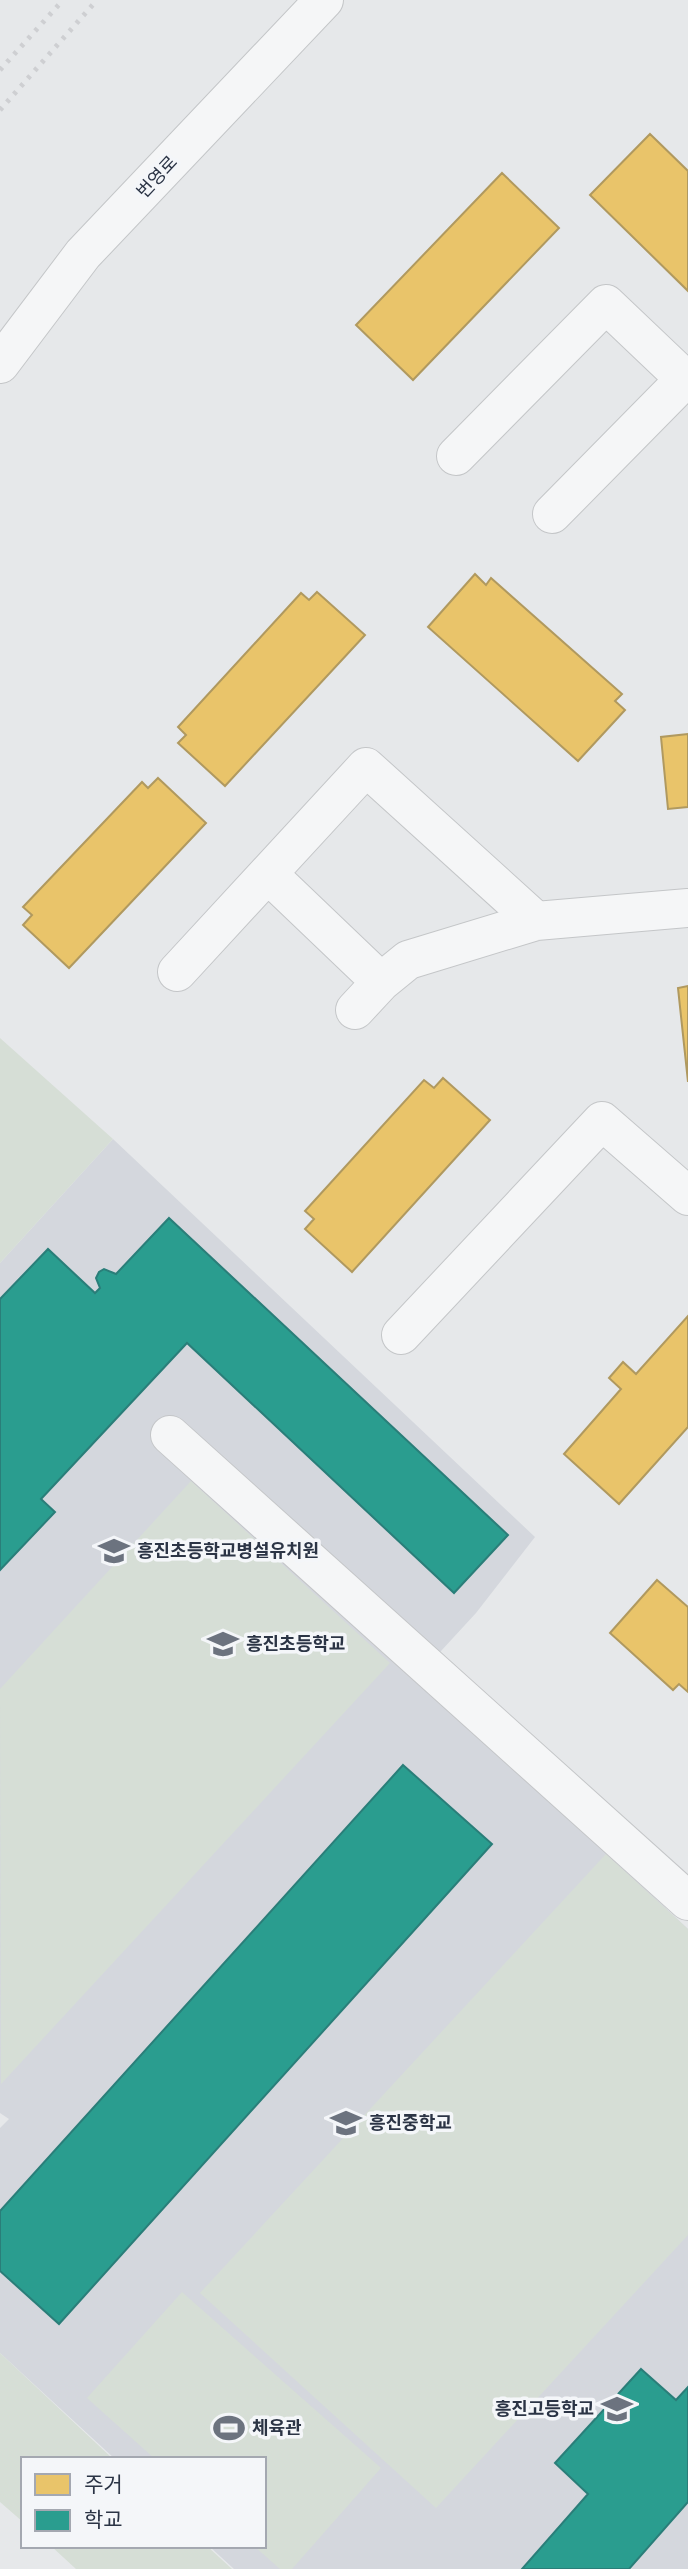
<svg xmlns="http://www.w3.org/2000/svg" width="688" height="2569" viewBox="0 0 688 2569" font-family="Arial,'Noto Sans KR',sans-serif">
<rect width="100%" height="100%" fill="#e6e8ea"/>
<!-- built -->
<path fill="#d4d7dd" d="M 113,1139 L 535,1537 L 476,1613 L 418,1676 L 688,1929 L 688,2569 L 234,2569 L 209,2546 L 264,2546 L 264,2459 L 115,2459 L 0,2353 L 0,2128 L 9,2119 L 0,2113 L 0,1263 Z"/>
<!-- green -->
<path fill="#d6ded6" d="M 0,1038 L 113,1139 L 0,1263 Z
M 191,1481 L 390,1663 L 1,2084 L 0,1689 Z
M 606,1854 L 688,1929 L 688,2235 L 436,2508 L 200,2293 Z
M 182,2292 L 381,2468 L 292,2569 L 280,2569 L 254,2546 L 264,2546 L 264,2459 L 155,2459 L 87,2398 Z
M 0,2353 L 113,2459 L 23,2459 L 23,2522 L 0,2502 Z
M 51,2546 L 207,2546 L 232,2569 L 76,2569 Z"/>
<!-- homes -->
<path fill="#e9c46a" stroke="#b0995f" stroke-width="2" d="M 650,134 L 688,171 L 688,291 L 590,195 Z
M 502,173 L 559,228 L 413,380 L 356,325 Z
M 475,574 L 486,585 L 491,578 L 622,694 L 615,701 L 625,710 L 578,761 L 428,627 Z
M 317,592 L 365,635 L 225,786 L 178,743 L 186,735 L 178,727 L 301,593 L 309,600 Z
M 688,734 L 688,807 L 668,809 L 661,737 Z
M 158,778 L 206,823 L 69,968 L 23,925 L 32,915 L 23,907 L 142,782 L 148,788 Z
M 688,986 L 688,1082 L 678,988 Z
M 443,1078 L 490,1120 L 352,1272 L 305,1229 L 314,1219 L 305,1211 L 424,1080 L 434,1088 Z
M 688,1316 L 688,1427 L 619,1504 L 564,1454 L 621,1389 L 609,1378 L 623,1362 L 636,1374 Z
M 657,1580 L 688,1607 L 688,1692 L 679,1684 L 673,1690 L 610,1633 Z"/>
<!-- schools -->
<path fill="#2a9d8f" stroke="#2a7e79" stroke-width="2" d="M 169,1218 L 508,1535 L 454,1593 L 187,1343 L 41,1499 L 55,1512 L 0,1570 L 0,1299 L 48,1249 L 95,1293 L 100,1288 L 96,1278 L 99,1272 L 104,1269 L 116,1274 Z
M 403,1765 L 492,1844 L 59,2324 L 0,2271 L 0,2211 Z
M 641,2369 L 676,2400 L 688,2387 L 688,2502 L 629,2569 L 522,2569 L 588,2494 L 555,2463 Z"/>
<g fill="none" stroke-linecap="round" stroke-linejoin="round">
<defs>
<path id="minor" d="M 0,364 L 83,254 L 324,0
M 456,456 L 606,304 L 688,382
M 552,514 L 685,379
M 268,874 L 381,982
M 177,972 L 366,767 L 536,921 L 688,908
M 355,1010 L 381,982 L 408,960 L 536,921
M 401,1335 L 602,1121 L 688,1196
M 170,1435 L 688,1901"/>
</defs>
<!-- minor casing -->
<use href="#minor" stroke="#c4c6c8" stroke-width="40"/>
<!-- minor -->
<use href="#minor" stroke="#f5f6f7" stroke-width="38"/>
<!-- rail -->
<path stroke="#cecfd2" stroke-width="5" stroke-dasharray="3.5 7" stroke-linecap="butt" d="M 0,70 L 63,0
M 0,110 L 97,0"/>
</g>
<!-- icons -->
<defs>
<symbol id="school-bare" viewBox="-9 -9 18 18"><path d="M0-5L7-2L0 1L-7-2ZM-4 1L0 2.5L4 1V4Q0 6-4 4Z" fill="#6c737f" stroke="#f4f6f9" stroke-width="2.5" paint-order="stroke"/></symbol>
<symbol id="stadium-bare" viewBox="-9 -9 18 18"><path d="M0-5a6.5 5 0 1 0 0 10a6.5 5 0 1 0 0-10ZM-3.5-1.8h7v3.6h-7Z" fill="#6c737f" stroke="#f4f6f9" stroke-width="2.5" paint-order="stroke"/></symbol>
</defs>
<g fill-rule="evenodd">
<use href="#school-bare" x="92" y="1529" width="44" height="44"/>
<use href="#school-bare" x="201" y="1622" width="44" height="44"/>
<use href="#school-bare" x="324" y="2101" width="44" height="44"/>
<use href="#school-bare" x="595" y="2387" width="44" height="44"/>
<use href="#stadium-bare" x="207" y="2406" width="44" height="44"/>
</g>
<g text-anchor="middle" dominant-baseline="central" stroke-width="7" stroke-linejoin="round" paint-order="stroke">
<!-- street labels -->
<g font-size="18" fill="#2b3445" stroke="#f4f6f9">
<text transform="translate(157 177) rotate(-47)">번영로</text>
</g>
<!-- poi labels -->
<g font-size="18" font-weight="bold" fill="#2b3445" stroke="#f4f6f9" text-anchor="start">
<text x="137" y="1551">흥진초등학교병설유치원</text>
<text x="246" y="1644">흥진초등학교</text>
<text x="369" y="2123">흥진중학교</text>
<text x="594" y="2409" text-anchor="end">흥진고등학교</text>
<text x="252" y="2428">체육관</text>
</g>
</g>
<!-- legend -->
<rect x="21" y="2457" width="245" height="91" fill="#f4f6f9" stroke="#a4a8b1" stroke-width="2"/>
<rect x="35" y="2474" width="35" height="21" fill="#e9c46a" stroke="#a4a8b1" stroke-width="2"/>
<text x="84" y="2492" font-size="21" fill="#2b3445">주거</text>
<rect x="35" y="2510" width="35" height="21" fill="#2a9d8f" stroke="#a4a8b1" stroke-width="2"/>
<text x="84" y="2527" font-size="21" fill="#2b3445">학교</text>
</svg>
